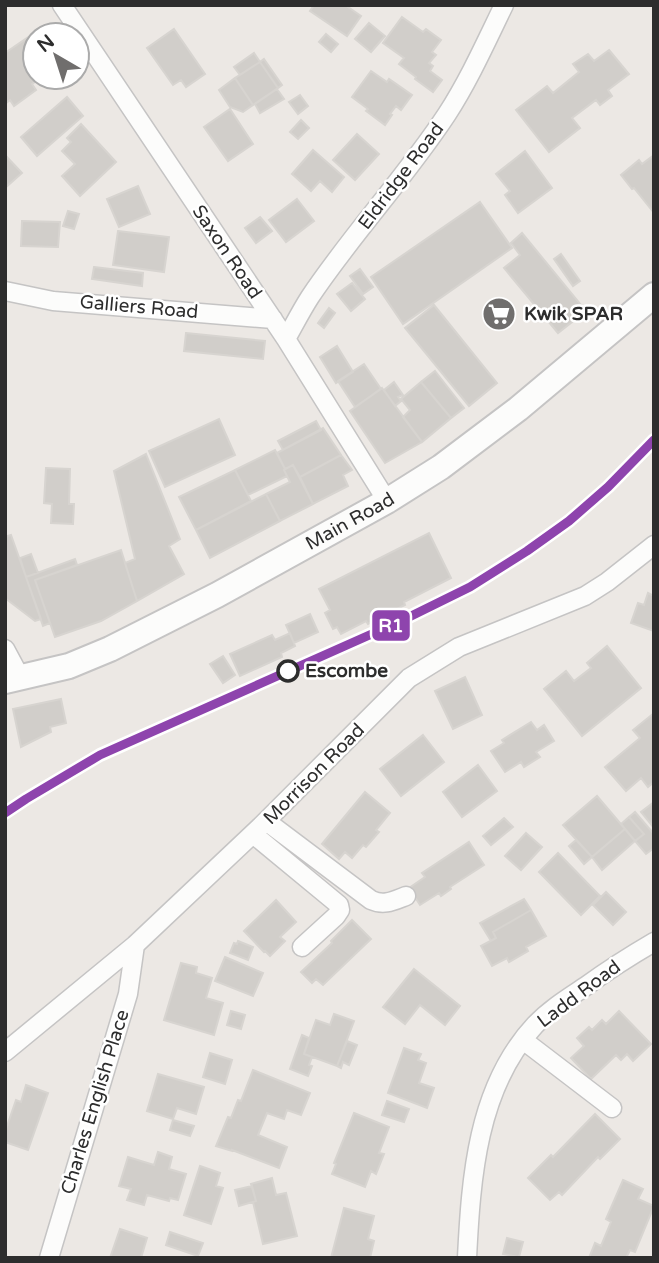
<svg xmlns="http://www.w3.org/2000/svg" width="659" height="1263" viewBox="0 0 659 1263" font-family="'Varela Round',sans-serif">
<rect width="100%" height="100%" fill="#ece8e4"/>
<!-- building -->
<path fill="#d1ceca" stroke="#d7d4d0" stroke-width="2" d="M 314,5 L 345,5 L 361,16 L 347,36 L 310,11 Z
M 402,17 L 423,32 L 426,29 L 441,40 L 432,52 L 436,55 L 429,63 L 433,66 L 430,71 L 442,80 L 433,92 L 415,79 L 416,77 L 399,64 L 404,58 L 383,43 Z
M 369,23 L 385,36 L 371,52 L 355,39 Z
M 174,29 L 205,74 L 186,87 L 181,80 L 173,85 L 147,48 Z
M 326,34 L 338,44 L 331,52 L 319,42 Z
M 30,36 L 35,43 L 35,77 L 42,77 L 32,84 L 36,90 L 14,106 L 10,100 L 5,104 L 5,53 Z
M 609,50 L 629,74 L 608,90 L 612,96 L 600,105 L 596,100 L 572,118 L 580,128 L 549,152 L 516,110 L 547,86 L 553,93 L 579,72 L 573,64 L 588,54 L 594,61 Z
M 254,53 L 260,62 L 240,75 L 234,67 Z
M 264,59 L 282,85 L 278,88 L 260,62 Z
M 260,62 L 278,88 L 253,105 L 235,78 Z
M 371,71 L 387,82 L 389,79 L 412,95 L 401,110 L 396,106 L 390,114 L 392,115 L 385,125 L 366,111 L 368,109 L 352,97 Z
M 235,78 L 253,105 L 243,112 L 230,107 L 219,90 Z
M 277,89 L 284,99 L 260,113 L 255,104 Z
M 300,95 L 308,106 L 298,114 L 289,102 Z
M 67,97 L 83,116 L 37,156 L 21,137 Z
M 230,109 L 253,144 L 228,161 L 204,127 Z
M 301,120 L 309,128 L 298,139 L 290,132 Z
M 81,124 L 116,162 L 80,196 L 62,176 L 75,164 L 62,151 L 71,142 L 67,138 Z
M 357,134 L 379,154 L 355,180 L 333,160 Z
M 313,150 L 344,177 L 332,192 L 320,181 L 311,191 L 292,174 Z
M 525,151 L 552,188 L 518,213 L 505,195 L 510,191 L 496,174 Z
M 5,155 L 22,173 L 5,188 Z
M 654,155 L 654,213 L 634,188 L 632,189 L 621,175 L 639,160 L 642,164 Z
M 138,186 L 150,214 L 119,227 L 107,199 Z
M 297,199 L 314,221 L 286,242 L 269,220 Z
M 480,202 L 512,248 L 403,324 L 371,277 Z
M 68,211 L 79,214 L 74,229 L 63,226 Z
M 260,217 L 272,231 L 256,243 L 245,228 Z
M 22,221 L 60,222 L 58,247 L 21,246 Z
M 118,231 L 169,237 L 164,272 L 113,265 Z
M 522,233 L 586,311 L 558,333 L 504,268 L 520,255 L 511,243 Z
M 561,254 L 580,281 L 573,286 L 554,259 Z
M 94,267 L 143,273 L 142,286 L 92,279 Z
M 360,269 L 373,287 L 363,294 L 350,276 Z
M 352,283 L 365,299 L 351,311 L 337,294 Z
M 434,305 L 497,383 L 469,406 L 405,328 Z
M 329,308 L 335,313 L 324,328 L 318,323 Z
M 186,333 L 265,341 L 263,359 L 184,351 Z
M 337,346 L 353,372 L 336,383 L 320,357 Z
M 364,364 L 381,389 L 355,407 L 338,381 Z
M 435,371 L 464,408 L 451,418 L 421,382 Z
M 394,382 L 403,395 L 398,397 L 401,401 L 395,406 L 384,390 Z
M 421,382 L 451,418 L 422,442 L 403,417 L 410,410 L 401,399 Z
M 382,388 L 422,442 L 385,463 L 350,411 Z
M 219,419 L 235,455 L 165,487 L 149,451 Z
M 316,421 L 321,430 L 283,450 L 278,441 Z
M 323,428 L 341,455 L 300,477 L 293,465 L 285,469 L 277,453 Z
M 275,450 L 285,469 L 284,470 L 287,476 L 248,495 L 235,470 Z
M 146,454 L 180,539 L 169,546 L 184,574 L 137,601 L 125,563 L 135,559 L 114,471 Z
M 341,455 L 352,470 L 343,475 L 348,486 L 313,504 L 300,477 Z
M 293,465 L 313,504 L 280,521 L 266,494 L 290,482 L 284,470 Z
M 46,468 L 70,469 L 69,504 L 74,504 L 73,524 L 51,523 L 52,504 L 44,503 Z
M 235,470 L 251,501 L 196,530 L 179,497 Z
M 266,494 L 280,521 L 210,558 L 196,530 Z
M 429,533 L 451,578 L 404,602 L 405,605 L 368,624 L 366,621 L 341,634 L 337,627 L 333,629 L 325,613 L 330,610 L 319,589 Z
M 11,535 L 41,619 L 35,621 L 5,598 L 5,542 L 7,536 Z
M 121,550 L 137,601 L 101,621 L 55,637 L 35,580 Z
M 31,554 L 38,573 L 26,577 L 20,558 Z
M 75,559 L 77,565 L 35,580 L 50,623 L 43,626 L 26,577 Z
M 648,593 L 654,596 L 654,631 L 631,623 L 638,603 L 644,605 Z
M 310,614 L 318,632 L 294,643 L 286,625 Z
M 290,633 L 295,646 L 281,653 L 282,657 L 240,676 L 230,654 L 272,635 L 275,640 Z
M 607,646 L 641,688 L 582,736 L 544,689 L 566,671 L 574,681 L 591,668 L 587,663 Z
M 223,656 L 235,675 L 223,683 L 210,664 Z
M 465,677 L 482,715 L 453,729 L 435,691 Z
M 61,699 L 66,723 L 50,727 L 51,732 L 21,747 L 13,709 Z
M 654,713 L 654,782 L 648,787 L 641,778 L 626,791 L 605,767 L 640,738 L 633,730 Z
M 531,722 L 537,730 L 544,725 L 554,741 L 536,752 L 540,757 L 524,767 L 521,762 L 505,772 L 491,751 L 504,743 L 502,740 Z
M 423,735 L 444,762 L 401,796 L 380,769 Z
M 478,765 L 497,791 L 462,817 L 443,792 Z
M 365,792 L 390,813 L 376,830 L 379,832 L 366,847 L 363,845 L 352,858 L 345,852 L 339,859 L 322,844 Z
M 597,796 L 625,829 L 592,857 L 563,825 Z
M 654,802 L 654,828 L 641,812 Z
M 635,812 L 654,834 L 654,848 L 646,854 L 635,841 L 644,834 L 629,817 Z
M 629,817 L 644,834 L 635,841 L 621,824 Z
M 504,818 L 513,827 L 491,845 L 483,836 Z
M 625,829 L 635,841 L 602,870 L 592,857 Z
M 526,833 L 542,847 L 521,870 L 505,856 Z
M 576,840 L 592,857 L 584,864 L 569,846 Z
M 469,842 L 484,865 L 450,887 L 451,889 L 441,896 L 439,893 L 420,905 L 409,888 L 425,877 L 422,873 Z
M 558,853 L 600,896 L 581,915 L 539,872 Z
M 606,892 L 626,912 L 613,925 L 593,905 Z
M 524,899 L 531,910 L 493,932 L 496,938 L 491,941 L 480,923 Z
M 276,900 L 296,922 L 280,937 L 285,941 L 270,956 L 265,951 L 264,952 L 244,931 Z
M 531,910 L 546,936 L 526,947 L 528,951 L 509,962 L 507,958 L 492,966 L 481,946 L 496,938 L 493,932 Z
M 352,920 L 371,939 L 323,985 L 316,979 L 312,983 L 301,972 L 332,943 L 331,941 Z
M 238,941 L 253,947 L 248,960 L 230,953 L 234,943 L 237,944 Z
M 225,957 L 263,973 L 253,996 L 215,981 Z
M 181,963 L 197,967 L 196,973 L 212,978 L 206,998 L 223,1003 L 214,1035 L 164,1020 Z
M 414,969 L 460,1006 L 445,1025 L 420,1005 L 405,1024 L 383,1007 Z
M 231,1011 L 245,1015 L 241,1029 L 227,1025 Z
M 619,1011 L 651,1044 L 633,1061 L 627,1054 L 621,1060 L 616,1055 L 591,1079 L 571,1058 L 584,1046 L 577,1038 L 589,1027 L 592,1030 L 602,1020 L 606,1024 Z
M 334,1014 L 354,1021 L 337,1066 L 304,1054 L 316,1020 L 330,1025 Z
M 302,1035 L 309,1038 L 304,1054 L 312,1057 L 309,1065 L 312,1066 L 308,1076 L 290,1069 Z
M 347,1041 L 357,1045 L 349,1065 L 343,1062 L 341,1068 L 337,1066 Z
M 404,1048 L 421,1054 L 418,1060 L 426,1063 L 419,1083 L 434,1088 L 427,1108 L 388,1093 Z
M 210,1053 L 232,1060 L 225,1084 L 203,1077 Z
M 253,1070 L 310,1093 L 301,1115 L 287,1110 L 284,1119 L 267,1113 L 258,1135 L 287,1147 L 279,1168 L 232,1150 L 232,1151 L 216,1146 L 228,1117 L 231,1118 L 238,1100 L 241,1101 Z
M 158,1074 L 204,1087 L 196,1114 L 177,1108 L 173,1119 L 147,1111 Z
M 26,1085 L 48,1093 L 28,1150 L 5,1142 L 5,1132 L 16,1100 L 21,1102 Z
M 387,1101 L 409,1109 L 404,1122 L 382,1115 Z
M 354,1113 L 389,1127 L 379,1153 L 384,1154 L 376,1174 L 371,1171 L 365,1187 L 332,1174 L 336,1164 L 334,1163 Z
M 595,1114 L 620,1139 L 600,1159 L 598,1157 L 562,1195 L 559,1192 L 550,1200 L 528,1178 L 551,1155 L 553,1157 Z
M 173,1120 L 194,1126 L 190,1136 L 170,1130 Z
M 158,1152 L 172,1157 L 169,1169 L 186,1174 L 178,1200 L 170,1198 L 169,1201 L 147,1195 L 144,1205 L 127,1200 L 131,1189 L 119,1186 L 128,1157 L 154,1165 Z
M 200,1166 L 220,1173 L 216,1186 L 223,1188 L 211,1224 L 184,1215 Z
M 272,1178 L 276,1195 L 286,1193 L 297,1236 L 263,1244 L 253,1202 L 256,1201 L 251,1184 Z
M 623,1180 L 643,1189 L 638,1199 L 654,1206 L 635,1252 L 630,1250 L 626,1258 L 589,1258 L 595,1243 L 601,1246 L 611,1222 L 606,1219 Z
M 252,1186 L 256,1201 L 239,1206 L 235,1190 Z
M 344,1208 L 374,1216 L 368,1239 L 374,1241 L 370,1258 L 331,1258 Z
M 120,1229 L 147,1238 L 141,1258 L 110,1258 Z
M 170,1232 L 203,1243 L 198,1256 L 166,1245 Z
M 507,1238 L 523,1242 L 519,1257 L 503,1254 Z"/>
<g fill="none" stroke-linecap="round" stroke-linejoin="round">
<defs>
<path id="minor" d="M 62,5 L 286,339 L 387,501
M 5,291 L 53,301 L 273,319
M 286,339 C 294,325 301,311 310,297 C 352,234 405,178 447,114 C 469,80 486,42 504,5
M 5,649 L 20,677
M 266,821 L 371,900 C 384,906 393,901 406,896
M 253,834 L 339,905 L 340,910 L 336,916 L 302,947
M 523,1040 L 612,1108
M 5,1052 L 135,945 L 260,827 L 409,678 L 459,647 L 585,596 L 607,582 L 654,545
M 49,1258 L 128,994 L 135,945
M 467,1258 C 471,1178 477,1087 535,1025 C 550,1009 568,998 586,986 C 608,970 630,956 654,942"/>
<g id="secondary">
<path id="s1" d="M 5,681 L 69,666 L 110,649 L 217,595 L 387,501 L 441,467 L 518,409 L 654,295"/>
</g>
</defs>
<!-- minor casing -->
<use href="#minor" stroke="#c5c4c4" stroke-width="21"/>
<!-- secondary casing -->
<use href="#secondary" stroke="#c5c4c4" stroke-width="28"/>
<!-- minor -->
<use href="#minor" stroke="#fcfcfb" stroke-width="18"/>
<!-- secondary -->
<use href="#secondary" stroke="#fcfcfb" stroke-width="24"/>
<defs>
<path id="rail-1" d="M 5,813 L 26,799 L 100,755 L 401,621 L 470,587 L 527,551 L 569,521 L 608,487 L 654,440"/>
</defs>
<!-- rail-1 casing -->
<use href="#rail-1" stroke="#fff" stroke-width="14"/>
<!-- rail-1 -->
<use href="#rail-1" stroke="#8e44ad" stroke-width="9"/>
</g>
<!-- icons -->
<defs>
<symbol id="supermarket-disc" viewBox="-11 -11 22 22"><circle r="9.5" fill="#706e6d" stroke="#fff"/><path d="M-6-5.5h2.5l.6 2H6L4.5 2H-2.5L-4.4-4H-6ZM-1.5 3.2a1.3 1.3 0 1 0 .1 0ZM3 3.2a1.3 1.3 0 1 0 .1 0Z" fill="#fff"/></symbol>
</defs>
<g fill-rule="evenodd">
<use href="#supermarket-disc" x="480" y="295" width="38" height="38"/>
</g>
<!-- markers -->
<circle fill="#fff" stroke="#2d2d2d" stroke-width="3.5" cx="288" cy="671" r="10"/>
<g text-anchor="middle" dominant-baseline="central" stroke-width="5" stroke-linejoin="round" paint-order="stroke">
<!-- street labels -->
<g font-size="19" fill="#2d2d2d" stroke="#fff">
<text transform="translate(401 176) rotate(-53)">Eldridge Road</text>
<text transform="translate(227 252) rotate(56)">Saxon Road</text>
<text transform="translate(139 307) rotate(5)">Galliers Road</text>
<text stroke="none"><textPath href="#s1" startOffset="382">Main Road</textPath></text>
<text transform="translate(314 774) rotate(-45)">Morrison Road</text>
<text transform="translate(579 994) rotate(-37)">Ladd Road</text>
<text transform="translate(95 1102) rotate(-73)">Charles English Place</text>
</g>
<!-- poi labels -->
<g font-size="19" font-weight="bold" fill="#2d2d2d" stroke="#fff" text-anchor="start">
<text x="524" y="314">Kwik SPAR</text>
</g>
<!-- stop labels -->
<g font-size="19" font-weight="bold" fill="#2d2d2d" stroke="#fff" text-anchor="start">
<text x="305" y="671">Escombe</text>
</g>
</g>
<rect stroke="#fff" stroke-width="2.5" x="371" y="609" width="40" height="33" rx="7" fill="#8e44ad"/>
<g font-size="19" text-anchor="middle" font-weight="bold" fill="#fff">
<text x="391" y="632">R1</text>
</g>
<!-- border -->
<rect width="659" height="1263" fill="none" stroke="#2d2d2d" stroke-width="14"/>
<!-- north arrow -->
<g transform="translate(56 56) rotate(321)"><circle r="33" fill="#ffffff" stroke="#ababab" stroke-width="2"/>
<path d="M0-5L12 26L0 18L-12 26Z" fill="#706e6d"/>
<text y="-10" font-size="19" font-weight="bold" text-anchor="middle" fill="#2d2d2d">N</text>
</g>
</svg>
